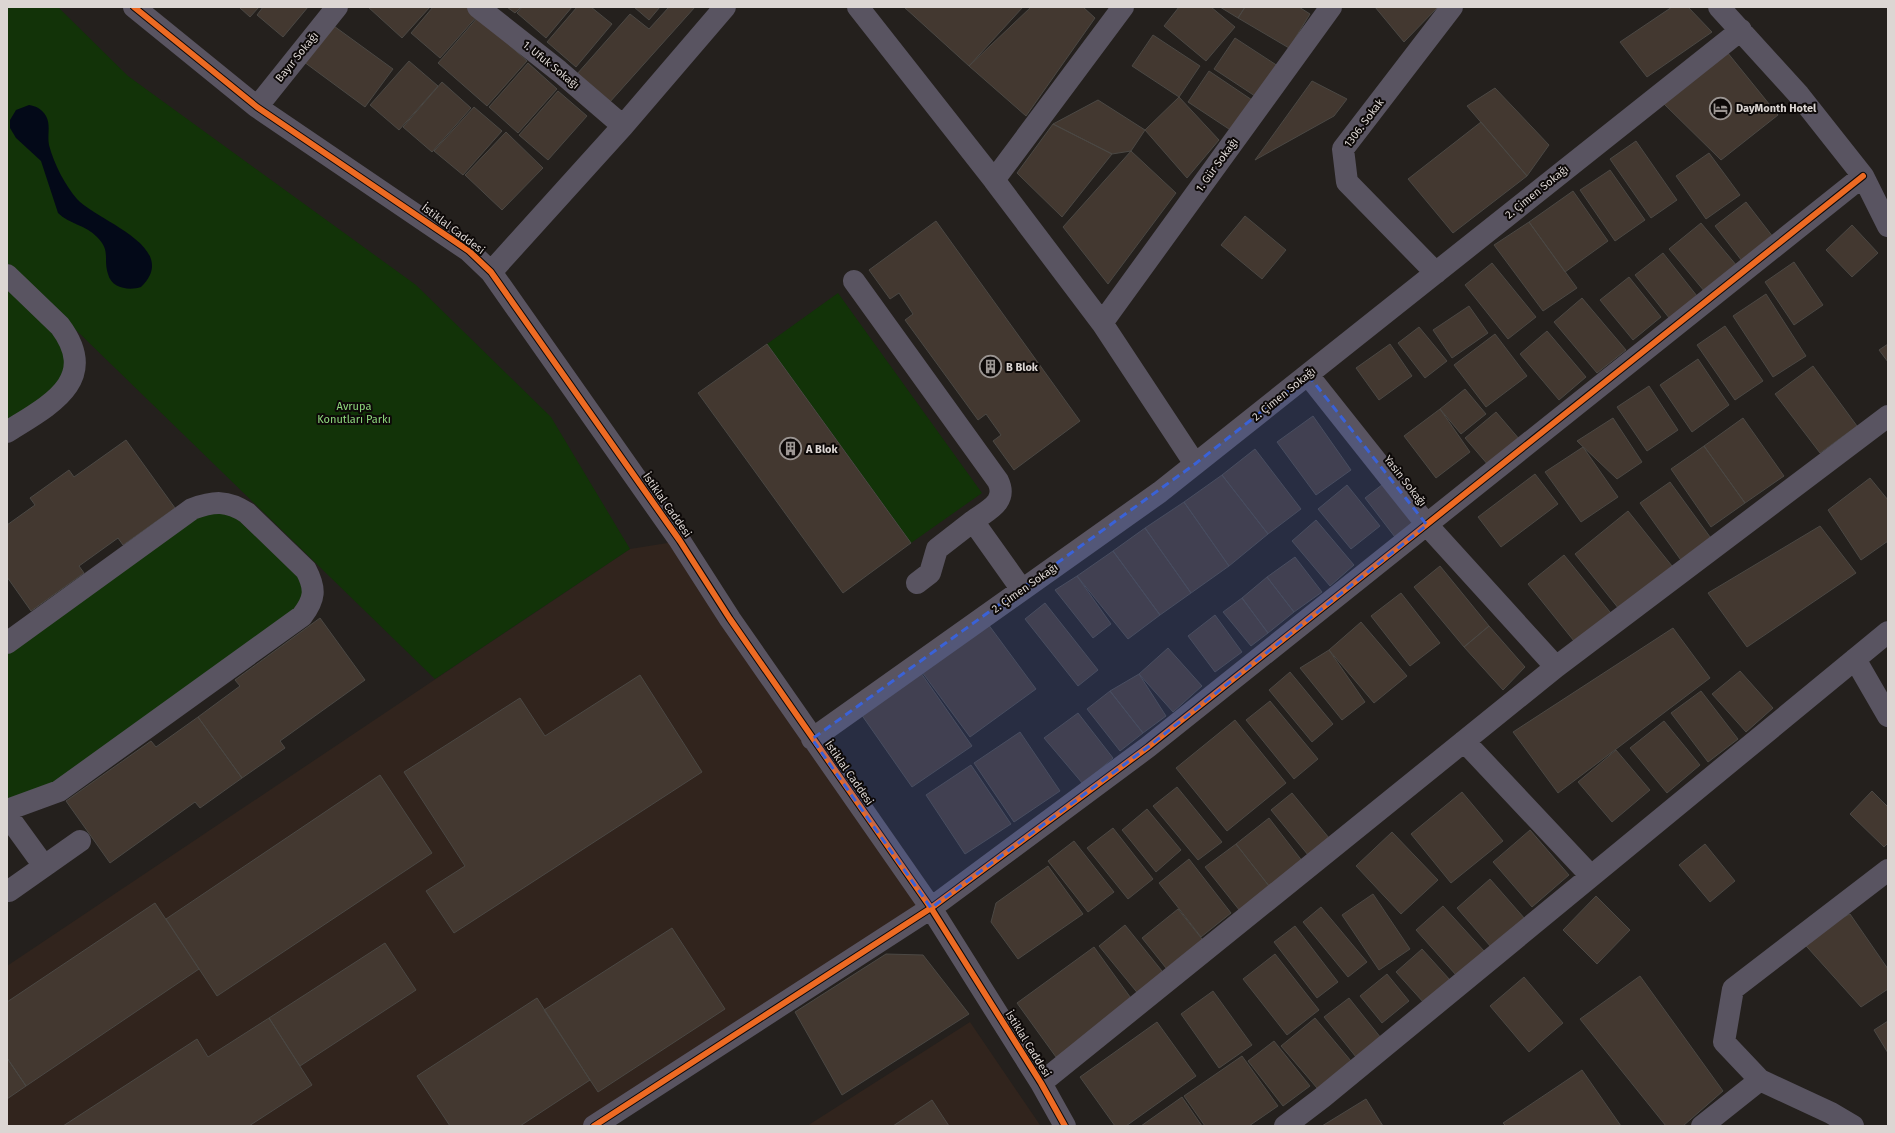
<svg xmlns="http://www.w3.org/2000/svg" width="1895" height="1133" viewBox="0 0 1895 1133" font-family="'Fira Sans',sans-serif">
<rect width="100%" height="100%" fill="#24201d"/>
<!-- built -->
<path fill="#31241d" d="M 680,541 L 931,908 L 594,1126 L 7,1126 L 7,966 L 630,549 Z
M 970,1022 L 1040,1125 L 807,1126 Z"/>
<!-- green -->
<path fill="#123308" d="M 7,7 L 58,7 L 128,76 L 416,285 L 551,417 L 630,549 L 435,679 L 7,263 Z
M 7,287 L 59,340 L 67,365 L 55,389 L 7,421 Z
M 838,293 L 982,493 L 911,543 L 767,344 Z
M 209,513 L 232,514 L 298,576 L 304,594 L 296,610 L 55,784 L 7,800 L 7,654 L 197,517 Z"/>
<!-- water -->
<path fill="#030918" d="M 29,105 C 36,106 42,109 46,116 C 51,125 47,135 49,145 C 54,164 65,185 77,199 C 97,221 182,247 141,287 C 129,291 111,288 108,274 C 103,258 111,251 97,237 C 86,225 69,224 58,213 L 41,161 L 16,138 L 10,128 L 10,120 L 16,110 Z"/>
<!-- building -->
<path fill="#433830" stroke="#4b4844" d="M 239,7 L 259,7 L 250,17 Z
M 263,7 L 308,7 L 283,37 L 257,15 Z
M 368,7 L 430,7 L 402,38 Z
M 433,7 L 471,7 L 479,14 L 440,58 L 411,33 Z
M 507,7 L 521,7 L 515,13 Z
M 522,7 L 572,7 L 546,38 L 517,13 Z
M 577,7 L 591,7 L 612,24 L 576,67 L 547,42 Z
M 634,7 L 660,7 L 649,20 Z
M 669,7 L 695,7 L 609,103 L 577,74 L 630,14 L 649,29 Z
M 904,7 L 1023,7 L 969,66 Z
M 1031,7 L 1083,7 L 1095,18 L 1026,116 L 969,66 Z
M 1179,7 L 1211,7 L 1235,27 L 1206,61 L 1164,26 Z
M 1220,7 L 1245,7 L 1238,18 Z
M 1245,7 L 1299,7 L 1310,14 L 1289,48 L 1238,18 Z
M 1375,7 L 1438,7 L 1404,42 Z
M 1672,7 L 1688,7 L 1712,32 L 1647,77 L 1620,42 Z
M 478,17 L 527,61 L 487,106 L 438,63 Z
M 327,21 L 393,69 L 365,107 L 300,59 Z
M 1153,35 L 1200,66 L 1179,97 L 1132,66 Z
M 1235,38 L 1281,68 L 1261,100 L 1214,69 Z
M 1727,52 L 1778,115 L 1721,160 L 1661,101 Z
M 409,61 L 438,86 L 399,130 L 370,105 Z
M 528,63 L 557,89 L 518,133 L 489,107 Z
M 1209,71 L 1255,102 L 1235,133 L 1188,102 Z
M 1312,81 L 1347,99 L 1334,116 L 1255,160 Z
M 442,82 L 471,108 L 432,152 L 403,127 Z
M 1495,88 L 1549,145 L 1527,176 L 1467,106 Z
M 558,91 L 587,116 L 548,160 L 519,135 Z
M 1179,97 L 1219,140 L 1187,178 L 1145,130 Z
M 1098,100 L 1145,130 L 1131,151 L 1112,154 L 1053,124 Z
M 474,107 L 502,131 L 463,175 L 434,151 Z
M 1481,122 L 1527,176 L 1453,233 L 1408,179 Z
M 1053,124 L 1112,154 L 1062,217 L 1017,173 Z
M 506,132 L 543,168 L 502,210 L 465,175 Z
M 1636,141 L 1677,200 L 1651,218 L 1610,159 Z
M 1131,151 L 1176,193 L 1108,284 L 1063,227 Z
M 1709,153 L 1740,195 L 1706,219 L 1676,176 Z
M 1610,170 L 1645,220 L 1615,241 L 1580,190 Z
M 1573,191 L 1608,241 L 1565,272 L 1529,222 Z
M 1746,202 L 1773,237 L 1742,261 L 1715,226 Z
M 1245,216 L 1286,250 L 1262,279 L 1221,245 Z
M 936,221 L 1080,421 L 1014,470 L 993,441 L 1001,435 L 986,414 L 978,420 L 905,320 L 913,314 L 899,293 L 890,299 L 869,270 Z
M 1529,222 L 1577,288 L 1543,311 L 1494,245 Z
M 1701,223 L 1737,266 L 1705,292 L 1669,249 Z
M 1852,225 L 1878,253 L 1852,277 L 1826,250 Z
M 1663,253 L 1697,296 L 1670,319 L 1635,275 Z
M 1794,262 L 1823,305 L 1794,325 L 1765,282 Z
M 1492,263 L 1536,317 L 1508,339 L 1465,285 Z
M 1629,277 L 1661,317 L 1633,340 L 1600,300 Z
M 1766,294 L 1806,356 L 1773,377 L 1733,316 Z
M 1582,298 L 1626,350 L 1597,373 L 1554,322 Z
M 1469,306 L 1488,333 L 1452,358 L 1433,330 Z
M 1725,326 L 1763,381 L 1735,400 L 1697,345 Z
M 1419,327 L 1447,361 L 1425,378 L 1398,343 Z
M 1547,331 L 1586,377 L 1559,400 L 1520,354 Z
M 1495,334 L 1527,376 L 1486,407 L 1454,365 Z
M 767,344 L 911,543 L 843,593 L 698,393 Z
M 1390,344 L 1412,376 L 1379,400 L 1356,368 Z
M 1888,344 L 1888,362 L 1879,350 Z
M 1698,359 L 1729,405 L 1692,432 L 1660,385 Z
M 1813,366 L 1857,426 L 1820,453 L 1775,394 Z
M 1649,386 L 1678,430 L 1647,451 L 1617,407 Z
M 1465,389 L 1486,414 L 1461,434 L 1440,409 Z
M 1440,409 L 1470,452 L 1436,478 L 1404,436 Z
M 1496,412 L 1520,440 L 1489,466 L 1465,438 Z
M 1313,416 L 1351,470 L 1316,495 L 1277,442 Z
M 1613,418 L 1642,462 L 1617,479 L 1577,441 Z
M 1743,418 L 1784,476 L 1745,503 L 1704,446 Z
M 126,440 L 175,508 L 123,545 L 118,538 L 79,566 L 84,573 L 31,611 L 7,577 L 7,525 L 35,505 L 30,498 L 69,470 L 74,477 Z
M 1704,446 L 1745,503 L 1711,527 L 1671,469 Z
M 1583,447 L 1618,497 L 1581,522 L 1545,472 Z
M 1255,449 L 1301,509 L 1268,534 L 1222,475 Z
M 1535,474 L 1558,504 L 1501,547 L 1478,517 Z
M 1222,475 L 1268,534 L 1229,566 L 1184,502 Z
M 1870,478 L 1888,500 L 1888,541 L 1861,560 L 1828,510 Z
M 1387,481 L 1420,524 L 1398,541 L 1365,498 Z
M 1670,482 L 1713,541 L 1683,563 L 1640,503 Z
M 1347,485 L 1380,526 L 1351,549 L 1318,509 Z
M 1184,502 L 1229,566 L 1191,593 L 1145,528 Z
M 1628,511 L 1676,571 L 1623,614 L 1575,554 Z
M 1316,520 L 1354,565 L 1330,586 L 1292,541 Z
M 1820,526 L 1856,573 L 1747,647 L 1708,593 Z
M 1145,528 L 1191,593 L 1160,615 L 1113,551 Z
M 1113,551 L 1160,615 L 1128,639 L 1077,576 Z
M 1564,555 L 1614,617 L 1578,646 L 1528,584 Z
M 1295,557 L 1322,592 L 1294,612 L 1267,577 Z
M 1440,566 L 1489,626 L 1464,647 L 1414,587 Z
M 1077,576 L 1111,624 L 1093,638 L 1055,590 Z
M 1267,577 L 1294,612 L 1268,633 L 1242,598 Z
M 1401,593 L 1440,643 L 1410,666 L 1371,616 Z
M 1242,598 L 1268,633 L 1251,646 L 1223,612 Z
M 1045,603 L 1098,670 L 1078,686 L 1025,619 Z
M 1215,615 L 1242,652 L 1215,672 L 1188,636 Z
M 320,618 L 365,680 L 280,741 L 285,748 L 242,778 L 198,717 L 240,686 L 235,680 Z
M 1361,622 L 1407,676 L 1374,703 L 1329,650 Z
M 988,624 L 1036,689 L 970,737 L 922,672 Z
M 1489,626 L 1525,667 L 1503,690 L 1464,647 Z
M 1673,628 L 1710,678 L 1558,793 L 1513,732 Z
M 1168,648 L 1202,686 L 1173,712 L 1139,674 Z
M 1329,650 L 1365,702 L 1342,720 L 1300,668 Z
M 1740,671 L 1773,708 L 1746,732 L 1712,694 Z
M 1290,672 L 1333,724 L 1312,742 L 1269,690 Z
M 921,673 L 972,746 L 912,787 L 861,714 Z
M 1139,674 L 1166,716 L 1143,733 L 1110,691 Z
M 640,675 L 702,772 L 454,933 L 426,891 L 465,866 L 404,772 L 520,698 L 545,736 Z
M 1110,691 L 1143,733 L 1120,751 L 1087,709 Z
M 1701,691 L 1738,739 L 1708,762 L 1671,713 Z
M 1270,701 L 1318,759 L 1294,779 L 1246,720 Z
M 1078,713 L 1113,758 L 1083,784 L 1044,738 Z
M 198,717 L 242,778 L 200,808 L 195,802 L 110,863 L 66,801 L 151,741 L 156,747 Z
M 1235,720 L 1286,783 L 1227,831 L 1176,768 Z
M 1664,721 L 1700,765 L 1667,793 L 1630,748 Z
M 1020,732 L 1060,791 L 1014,822 L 974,763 Z
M 1616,750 L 1650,790 L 1612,822 L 1578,782 Z
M 971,765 L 1011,824 L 965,854 L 926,795 Z
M 380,775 L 432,853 L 217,996 L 166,919 Z
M 1177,787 L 1222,842 L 1198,860 L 1153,806 Z
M 1872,791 L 1888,807 L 1888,843 L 1884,847 L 1850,814 Z
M 1462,792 L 1503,841 L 1451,883 L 1411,834 Z
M 1292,793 L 1334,844 L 1313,861 L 1271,810 Z
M 1147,809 L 1181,850 L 1156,872 L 1122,830 Z
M 1269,818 L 1306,866 L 1273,891 L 1236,844 Z
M 1113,828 L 1153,879 L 1128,899 L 1087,848 Z
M 1530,830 L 1569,875 L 1532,907 L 1493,862 Z
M 1392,832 L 1438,880 L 1401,914 L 1356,866 Z
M 1074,841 L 1114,892 L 1088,912 L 1048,861 Z
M 1236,844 L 1273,891 L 1244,916 L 1205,867 Z
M 1705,844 L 1735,881 L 1710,902 L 1679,865 Z
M 1189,859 L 1231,913 L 1201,937 L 1159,883 Z
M 1048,866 L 1083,914 L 1018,959 L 991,922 L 996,903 Z
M 1490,879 L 1525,919 L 1491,947 L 1457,908 Z
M 1373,894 L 1410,949 L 1379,970 L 1342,915 Z
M 1596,896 L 1630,930 L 1597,964 L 1563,930 Z
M 155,903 L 199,969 L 26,1086 L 7,1058 L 7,1002 Z
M 1443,906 L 1484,951 L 1456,975 L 1416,930 Z
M 1321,907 L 1367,962 L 1348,977 L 1303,922 Z
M 1178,909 L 1206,944 L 1170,973 L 1142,938 Z
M 1850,914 L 1888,969 L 1888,989 L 1861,1007 L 1799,938 Z
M 1125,925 L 1166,976 L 1140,996 L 1099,946 Z
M 1295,926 L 1338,982 L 1317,998 L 1274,942 Z
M 672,928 L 725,1009 L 598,1092 L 544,1010 Z
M 385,943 L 416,990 L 300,1066 L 269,1018 Z
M 1094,947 L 1133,1001 L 1056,1057 L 1017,1003 Z
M 1422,949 L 1450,980 L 1424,1003 L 1396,972 Z
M 886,954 L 923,955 L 969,1014 L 842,1095 L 795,1012 Z
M 1275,954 L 1319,1010 L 1287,1035 L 1243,979 Z
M 1387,974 L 1409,1001 L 1382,1023 L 1360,996 Z
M 1640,976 L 1723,1091 L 1683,1126 L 1666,1126 L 1580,1019 Z
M 1524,977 L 1563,1023 L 1529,1052 L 1490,1006 Z
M 1213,991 L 1252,1045 L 1219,1068 L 1181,1014 Z
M 537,998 L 590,1080 L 520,1126 L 450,1126 L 417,1076 Z
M 1349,998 L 1381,1038 L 1356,1057 L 1324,1017 Z
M 269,1018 L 312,1085 L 249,1126 L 63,1126 L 197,1039 L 208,1057 Z
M 1315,1018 L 1356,1067 L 1323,1095 L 1281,1046 Z
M 1888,1021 L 1888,1053 L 1874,1030 Z
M 1157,1022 L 1196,1076 L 1126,1126 L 1115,1126 L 1080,1077 Z
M 1274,1041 L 1310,1086 L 1283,1106 L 1248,1061 Z
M 1242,1056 L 1278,1106 L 1249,1126 L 1205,1126 L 1184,1096 Z
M 7,1058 L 26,1086 L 7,1099 Z
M 1582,1070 L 1621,1126 L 1506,1126 L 1503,1123 Z
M 1182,1097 L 1202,1126 L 1141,1126 Z
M 1366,1099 L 1383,1126 L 1322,1126 Z
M 932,1100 L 949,1126 L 893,1126 Z"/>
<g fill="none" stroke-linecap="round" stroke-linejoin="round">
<!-- minor -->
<path stroke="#595461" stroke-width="22" d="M 134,7 L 257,107 L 469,251 L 491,272 L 680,541 L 730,619 L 931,908 L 1041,1083 L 1065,1126
M 478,7 L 559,71 L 623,126
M 858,7 L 994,180 L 1123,7
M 1719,7 L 1799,95 L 1863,176 L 1888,226
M 257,107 L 337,7
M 994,180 L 1102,323 L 1195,464
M 491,272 L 623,126 L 725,7
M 1436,273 L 1347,182 L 1343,149 L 1452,7
M 7,275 L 60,326 C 101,381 48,406 7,432
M 854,281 L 998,481 C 1008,502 988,510 973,521 L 1022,590
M 1102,323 L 1331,7
M 1308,375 L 1427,525 L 1556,667
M 917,583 L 930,573 L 937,549 L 973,521
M 7,643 L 192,509 C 214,501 227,500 247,513 L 306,570 C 316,589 315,599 302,616 L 59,791 L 7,810
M 1855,659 L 1888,716
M 812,739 L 1160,492 L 1741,30
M 1464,741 L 1591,876
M 7,815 L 44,866
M 9,891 L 80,841
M 1041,1083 L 1556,667 L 1888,416
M 594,1126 L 931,908 L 1148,747 L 1863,176
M 1285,1126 L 1323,1097 L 1888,632
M 1702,1126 L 1760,1080
M 1853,1126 L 1831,1113 L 1760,1080 L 1724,1042 L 1733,989 L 1888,870"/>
<defs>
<path id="cycleway" d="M 134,7 L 257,107 L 469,251 L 491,272 L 680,541 L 730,619 L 931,908 L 1041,1083 L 1065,1126
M 594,1126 L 931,908 L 1148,747 L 1863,176"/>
</defs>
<!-- cycleway casing -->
<use href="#cycleway" stroke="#0d0908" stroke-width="8"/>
<!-- cycleway -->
<use href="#cycleway" stroke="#ed6a23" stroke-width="6"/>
</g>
<!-- marked area -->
<path fill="#3a62d7" fill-opacity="0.2" stroke="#3a62d7" stroke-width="3" stroke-dasharray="8 5" stroke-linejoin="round" d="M 1308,375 L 1427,525 L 1148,747 L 931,908 L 812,739 L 1195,464 Z"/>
<!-- icons -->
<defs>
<symbol id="hotel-ring" viewBox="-11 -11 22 22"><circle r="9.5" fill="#0d0908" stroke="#9c9693" stroke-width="1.5"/><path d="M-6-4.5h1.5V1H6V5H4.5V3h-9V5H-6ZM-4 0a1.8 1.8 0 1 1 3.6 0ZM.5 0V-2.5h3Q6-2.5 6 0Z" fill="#9c9693"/></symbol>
<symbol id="building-ring" viewBox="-11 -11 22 22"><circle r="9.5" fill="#0d0908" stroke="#9c9693" stroke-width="1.5"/><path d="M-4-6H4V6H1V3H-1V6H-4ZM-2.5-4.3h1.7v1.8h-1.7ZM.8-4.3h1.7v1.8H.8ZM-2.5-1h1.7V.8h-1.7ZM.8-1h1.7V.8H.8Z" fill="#9c9693"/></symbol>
</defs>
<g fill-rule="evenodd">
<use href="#hotel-ring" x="1708" y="96" width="25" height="25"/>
<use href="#building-ring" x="978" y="354" width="25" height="25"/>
<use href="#building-ring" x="778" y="436" width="25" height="25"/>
</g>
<g text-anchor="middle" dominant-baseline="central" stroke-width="4" stroke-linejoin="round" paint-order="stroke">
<!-- street labels -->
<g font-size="11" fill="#dcd6d3" stroke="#0d0908">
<text transform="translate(297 57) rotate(-51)">Bayır Sokağı</text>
<text transform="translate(551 65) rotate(39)">1. Ufuk Sokağı</text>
<text transform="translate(1364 123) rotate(-53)">1306. Sokak</text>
<text transform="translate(1217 165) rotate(-54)">1. Gür Sokağı</text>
<text transform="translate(1537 192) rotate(-39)">2. Çimen Sokağı</text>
<text transform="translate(453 229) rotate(37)">İstiklal Caddesi</text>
<text transform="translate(1284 394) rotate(-39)">2. Çimen Sokağı</text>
<text transform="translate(1405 481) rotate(52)">Yasin Sokağı</text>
<text transform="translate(667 505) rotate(55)">İstiklal Caddesi</text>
<text transform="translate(1025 588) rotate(-35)">2. Çimen Sokağı</text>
<text transform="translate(849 773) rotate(55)">İstiklal Caddesi</text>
<text transform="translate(1028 1044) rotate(58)">İstiklal Caddesi</text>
</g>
<!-- poi labels -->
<g font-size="11" font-weight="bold" fill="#dcd6d3" stroke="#0d0908" text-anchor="start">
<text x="1736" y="108">DayMonth Hotel</text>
<text x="1006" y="367">B Blok</text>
<text x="806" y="449">A Blok</text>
</g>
<!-- park labels -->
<g font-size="11" fill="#8ed77d" stroke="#0d0908">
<text x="354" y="406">Avrupa<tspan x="354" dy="13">Konutları Parkı</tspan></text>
</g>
</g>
<!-- border -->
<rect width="1895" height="1133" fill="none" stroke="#dcd6d3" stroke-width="16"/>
</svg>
